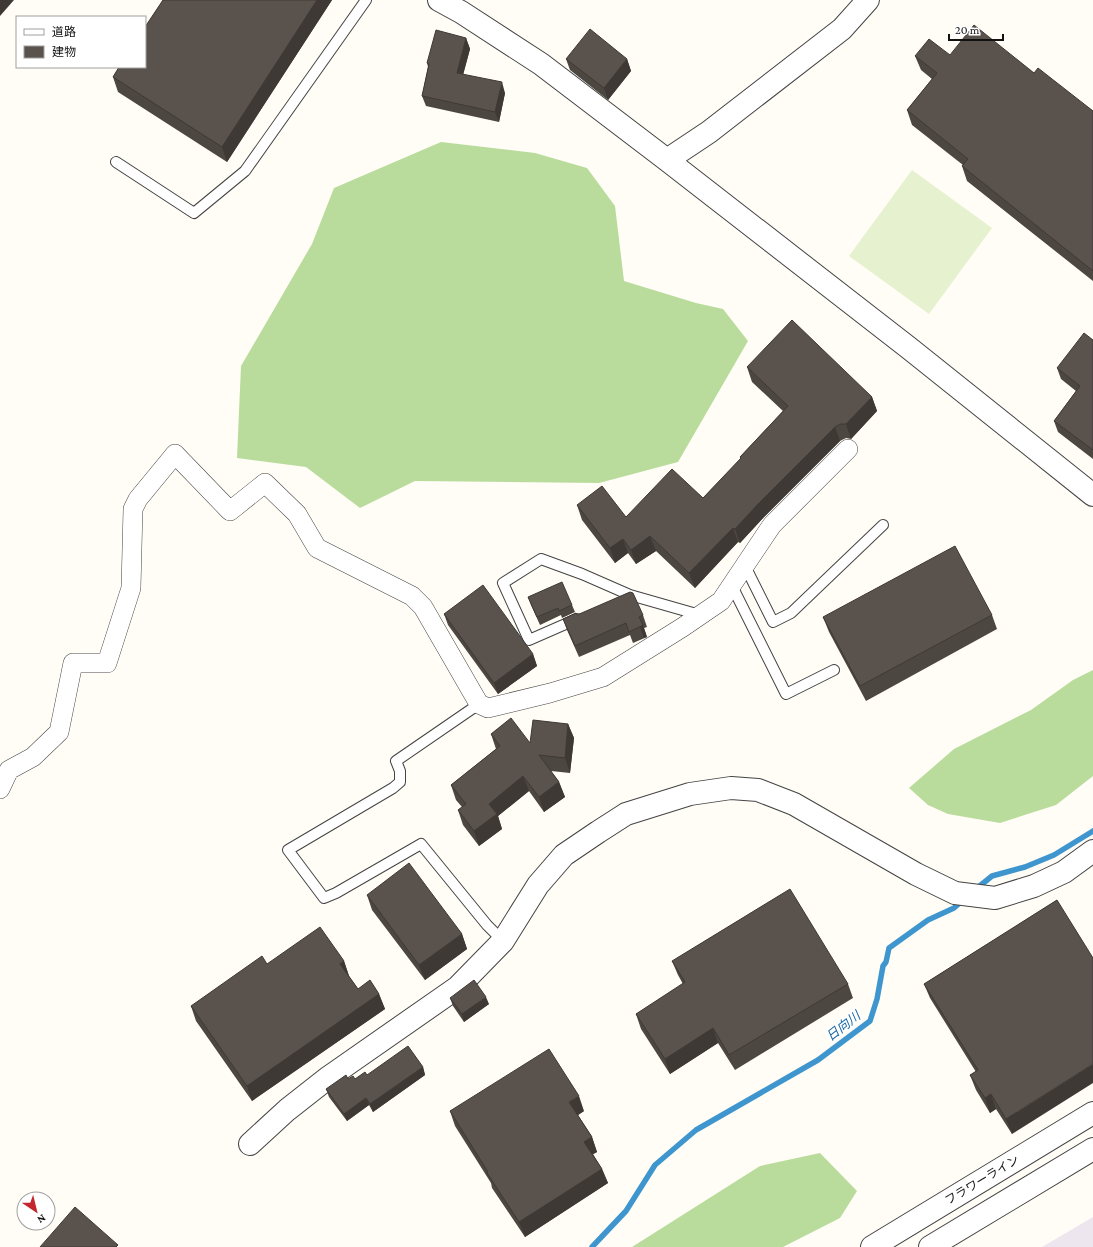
<svg xmlns="http://www.w3.org/2000/svg" width="1093" height="1247" viewBox="0 0 1093 1247" font-family="'Crimson Pro','Noto Sans JP',serif">
<rect width="100%" height="100%" fill="#fffdf5"/>
<!-- industrial -->
<path fill="#eee6ef" d="M 1093,1217 L 1093,1247 L 1042,1247 Z"/>
<!-- forest -->
<path fill="#b9dc9c" d="M 441,142 L 535,153 L 587,168 L 615,206 L 624,281 L 696,303 L 723,309 L 748,341 L 678,462 L 599,483 L 415,481 L 360,508 L 306,467 L 237,458 L 241,366 L 312,244 L 334,188 Z
M 1093,670 L 1093,776 L 1056,805 L 1000,823 L 948,814 L 928,805 L 909,788 L 954,749 L 1031,710 L 1073,680 Z
M 820,1153 L 857,1191 L 840,1218 L 783,1247 L 632,1247 L 760,1166 Z"/>
<!-- pitch -->
<path fill="#e6f2cf" d="M 912,170 L 992,228 L 929,314 L 849,256 Z"/>
<g fill="none" stroke-linecap="round" stroke-linejoin="round">
<!-- stream -->
<path stroke="#3f96cf" stroke-width="5.5" d="M 976,889 L 992,876 L 1025,867 L 1054,855 L 1093,831
M 592,1247 L 626,1211 L 655,1165 L 696,1130 L 818,1060 L 870,1021 L 877,999 L 883,966 L 886,962 L 889,948 L 928,920 L 954,908 L 963,900"/>
<defs>
<path id="service" d="M 116,162 L 194,213 L 245,171 L 366,0
M 745,566 L 773,622 L 791,613 L 883,525
M 732,586 L 786,694 L 834,670
M 577,619 L 529,640 L 503,583 L 541,559 L 582,574 L 630,595 L 700,615
M 479,704 L 396,761 L 400,771 L 400,782 L 393,788 L 288,850 L 324,898 L 336,893 L 421,844 L 487,925 L 503,941"/>
<path id="minor" d="M 0,789 L 9,770 L 33,757 L 59,732 L 73,663 L 107,663 L 131,588 L 133,509 L 138,499 L 175,454 L 230,511 L 265,483 L 297,514 L 317,548 L 412,596 L 423,607 L 479,704 L 488,708 L 550,693 L 603,677 L 683,627 L 721,601 L 772,525 L 848,449"/>
<path id="tertiary" d="M 439,0 L 461,12 L 541,64 L 667,160 L 909,348 L 1093,495
M 667,160 L 709,132 L 842,29 L 868,0
M 250,1144 L 287,1110 L 329,1077 L 458,987 L 503,941 L 538,885 L 564,855 L 598,832 L 626,814 L 690,794 L 731,788 L 758,790 L 794,804 L 916,874 L 955,893 L 995,898 L 1034,886 L 1064,872 L 1093,851
M 872,1247 L 1093,1113
M 930,1247 L 1093,1149"/>
</defs>
<!-- service casing -->
<use href="#service" stroke="#444" stroke-width="12"/>
<!-- minor casing -->
<use href="#minor" stroke="#444" stroke-width="20"/>
<!-- tertiary casing -->
<use href="#tertiary" stroke="#444" stroke-width="24"/>
<!-- service -->
<use href="#service" stroke="#fff" stroke-width="10"/>
<!-- minor -->
<use href="#minor" stroke="#fff" stroke-width="19"/>
<!-- tertiary -->
<use href="#tertiary" stroke="#fff" stroke-width="22"/>
</g>
<!-- wall -->
<path fill="#4d4742" d="M 163,0 L 332,0 L 227,162 L 118,92 L 113,77 Z
M 466,38 L 470,49 L 463,74 L 505,93 L 499,122 L 426,106 L 422,96 L 428,67 L 427,63 Z
M 950,55 L 1034,73 L 1093,111 L 1093,281 L 967,181 L 962,166 L 963,165 L 912,125 L 907,110 L 932,79 L 921,70 L 915,56 Z
M 566,59 L 627,59 L 631,71 L 608,100 L 570,70 Z
M 1093,340 L 1093,459 L 1058,432 L 1054,421 L 1076,391 L 1061,379 L 1057,368 Z
M 747,367 L 872,397 L 877,411 L 851,439 L 846,438 L 840,441 L 764,517 L 740,543 L 738,542 L 695,588 L 656,551 L 636,564 L 628,553 L 615,563 L 582,520 L 577,505 L 626,517 L 703,498 L 741,459 L 740,457 L 783,411 L 752,382 Z
M 528,597 L 572,605 L 575,612 L 562,618 L 561,615 L 540,625 L 531,605 Z
M 444,614 L 533,654 L 537,666 L 498,694 L 448,625 Z
M 577,615 L 643,615 L 647,627 L 644,628 L 647,637 L 633,643 L 630,635 L 579,657 L 567,630 L 563,619 Z
M 992,615 L 997,629 L 866,701 L 829,632 L 823,617 Z
M 568,724 L 574,738 L 570,773 L 551,771 L 559,782 L 565,797 L 544,812 L 529,791 L 498,816 L 502,829 L 479,846 L 463,825 L 458,810 L 462,807 L 456,800 L 451,785 L 496,749 L 491,734 L 530,743 Z
M 367,895 L 462,934 L 467,949 L 425,980 L 372,910 Z
M 1057,900 L 1012,1134 L 996,1109 L 990,1113 L 976,1090 L 970,1075 L 976,1072 L 930,998 L 924,984 Z
M 344,961 L 349,976 L 358,989 L 379,994 L 385,1009 L 252,1101 L 196,1021 L 191,1006 L 267,964 Z
M 672,961 L 848,984 L 853,998 L 735,1070 L 718,1043 L 670,1074 L 641,1029 L 636,1014 L 683,984 L 678,975 Z
M 450,998 L 489,1004 L 464,1022 L 453,1006 Z
M 423,1067 L 425,1075 L 373,1112 L 369,1105 L 347,1121 L 329,1097 L 326,1089 L 348,1079 L 355,1079 L 367,1075 Z
M 450,1111 L 584,1111 L 578,1115 L 592,1137 L 597,1152 L 593,1154 L 602,1169 L 608,1183 L 525,1237 L 492,1188 L 491,1183 L 455,1126 Z"/>
<!-- shaded-wall -->
<path fill="#3f3936" d="M 0,0 L 14,0 L 0,16 Z
M 317,0 L 332,0 L 227,162 L 222,147 Z
M 466,38 L 470,49 L 461,83 L 457,73 Z
M 627,59 L 631,71 L 608,100 L 604,88 Z
M 502,82 L 505,93 L 499,122 L 495,112 Z
M 872,397 L 877,411 L 851,439 L 846,424 Z
M 835,427 L 840,441 L 764,517 L 740,543 L 735,529 L 759,503 Z
M 733,528 L 738,542 L 695,588 L 689,573 Z
M 650,536 L 656,551 L 636,564 L 631,550 Z
M 623,539 L 628,553 L 615,563 L 610,548 Z
M 643,625 L 647,637 L 644,638 L 640,627 Z
M 533,654 L 537,666 L 498,694 L 494,683 Z
M 568,724 L 574,738 L 570,773 L 565,758 Z
M 523,776 L 529,791 L 498,816 L 502,829 L 479,846 L 474,831 L 489,804 Z
M 559,782 L 565,797 L 544,812 L 539,797 Z
M 462,934 L 467,949 L 425,980 L 419,965 Z
M 344,961 L 349,976 L 345,979 L 340,964 Z
M 379,994 L 385,1009 L 252,1101 L 247,1086 Z
M 486,997 L 489,1004 L 464,1022 L 462,1014 Z
M 713,1028 L 718,1043 L 670,1074 L 665,1059 Z
M 1093,1064 L 1093,1083 L 1012,1134 L 1006,1119 Z
M 423,1067 L 425,1075 L 373,1112 L 370,1104 Z
M 991,1094 L 996,1109 L 990,1113 L 985,1098 Z
M 579,1096 L 584,1111 L 575,1117 L 569,1102 Z
M 366,1098 L 369,1105 L 347,1121 L 344,1114 Z
M 592,1137 L 597,1152 L 590,1156 L 584,1142 Z
M 602,1169 L 608,1183 L 525,1237 L 519,1222 Z"/>
<!-- building -->
<path fill="#5a524d" stroke="#3f3936" d="M 163,0 L 317,0 L 222,147 L 113,77 L 119,67 L 145,67 L 145,27 Z
M 974,25 L 1034,73 L 1038,68 L 1093,111 L 1093,271 L 962,166 L 968,159 L 907,110 L 937,73 L 915,56 L 929,39 L 950,55 Z
M 590,29 L 627,59 L 604,88 L 566,59 Z
M 436,30 L 466,38 L 457,73 L 502,82 L 495,112 L 422,96 L 429,64 L 427,63 Z
M 792,320 L 872,397 L 846,424 L 840,424 L 835,427 L 759,503 L 735,529 L 733,528 L 689,573 L 650,536 L 631,550 L 623,539 L 610,548 L 577,505 L 602,486 L 626,517 L 672,469 L 703,498 L 741,458 L 740,457 L 788,406 L 747,367 Z
M 1084,333 L 1093,340 L 1093,450 L 1054,421 L 1080,386 L 1057,368 Z
M 955,546 L 992,615 L 860,686 L 823,617 Z
M 562,582 L 572,605 L 559,611 L 558,608 L 537,617 L 528,597 Z
M 483,585 L 533,654 L 494,683 L 444,614 Z
M 630,592 L 633,593 L 643,615 L 639,617 L 643,625 L 629,632 L 626,623 L 575,646 L 563,619 L 576,613 L 577,615 Z
M 511,718 L 530,743 L 533,720 L 568,724 L 565,758 L 539,755 L 559,782 L 539,797 L 523,776 L 489,804 L 497,814 L 474,831 L 458,810 L 466,804 L 451,785 L 500,746 L 491,734 Z
M 409,863 L 462,934 L 419,965 L 367,895 Z
M 790,889 L 848,984 L 729,1055 L 713,1028 L 665,1059 L 636,1014 L 685,982 L 672,961 Z
M 1057,900 L 1093,958 L 1093,1064 L 1006,1119 L 991,1094 L 985,1098 L 970,1075 L 978,1070 L 924,984 Z
M 320,927 L 344,961 L 340,964 L 358,989 L 370,980 L 379,994 L 247,1086 L 191,1006 L 262,956 L 267,964 Z
M 474,980 L 486,997 L 462,1014 L 450,998 Z
M 408,1046 L 423,1067 L 370,1104 L 366,1098 L 344,1114 L 326,1089 L 346,1075 L 348,1079 L 353,1076 L 355,1079 L 365,1072 L 367,1075 Z
M 549,1049 L 579,1096 L 569,1102 L 592,1137 L 584,1142 L 602,1169 L 519,1222 L 487,1173 L 488,1172 L 450,1111 Z
M 75,1207 L 118,1245 L 116,1247 L 40,1247 Z"/>
<g text-anchor="middle" dominant-baseline="central" stroke-width="4" stroke-linejoin="round" paint-order="stroke">
<!-- street labels -->
<g font-size="12" fill="#111" stroke="#fff">
<text transform="translate(982 1180) rotate(-31)">フラワーライン</text>
</g>
<!-- water labels -->
<g font-size="13" font-style="italic" fill="#1768a6" stroke="#fff">
<text transform="translate(843 1026) rotate(-38)">日向川</text>
</g>
</g>
<!-- legend -->
<rect x="16" y="16" width="130" height="52" fill="#ffffff" stroke="#a0a0a0"/>
<rect x="24" y="29" width="20" height="6" fill="#ffffff" stroke="#a0a0a0"/>
<text x="52" y="36" font-size="12" fill="#111111">道路</text>
<rect x="24" y="46" width="20" height="12" fill="#5a524d" stroke="#a0a0a0"/>
<text x="52" y="56" font-size="12" fill="#111111">建物</text>
<!-- north arrow -->
<g transform="translate(36 1211) rotate(145)"><circle r="19" fill="#ffffff" stroke="#a0a0a0"/>
<path d="M0-3L7 15L0 10L-7 15Z" fill="#c4262e"/>
<text y="-6" font-size="11" font-weight="bold" text-anchor="middle" fill="#111111">N</text>
</g>
<!-- scale -->
<path d="M949 34v6h54v-6" fill="none" stroke="#111111" stroke-width="2"/>
<text x="955" y="34" font-size="12" fill="#111111" stroke="#ffffff" stroke-width="3" paint-order="stroke">20 m</text>
</svg>
